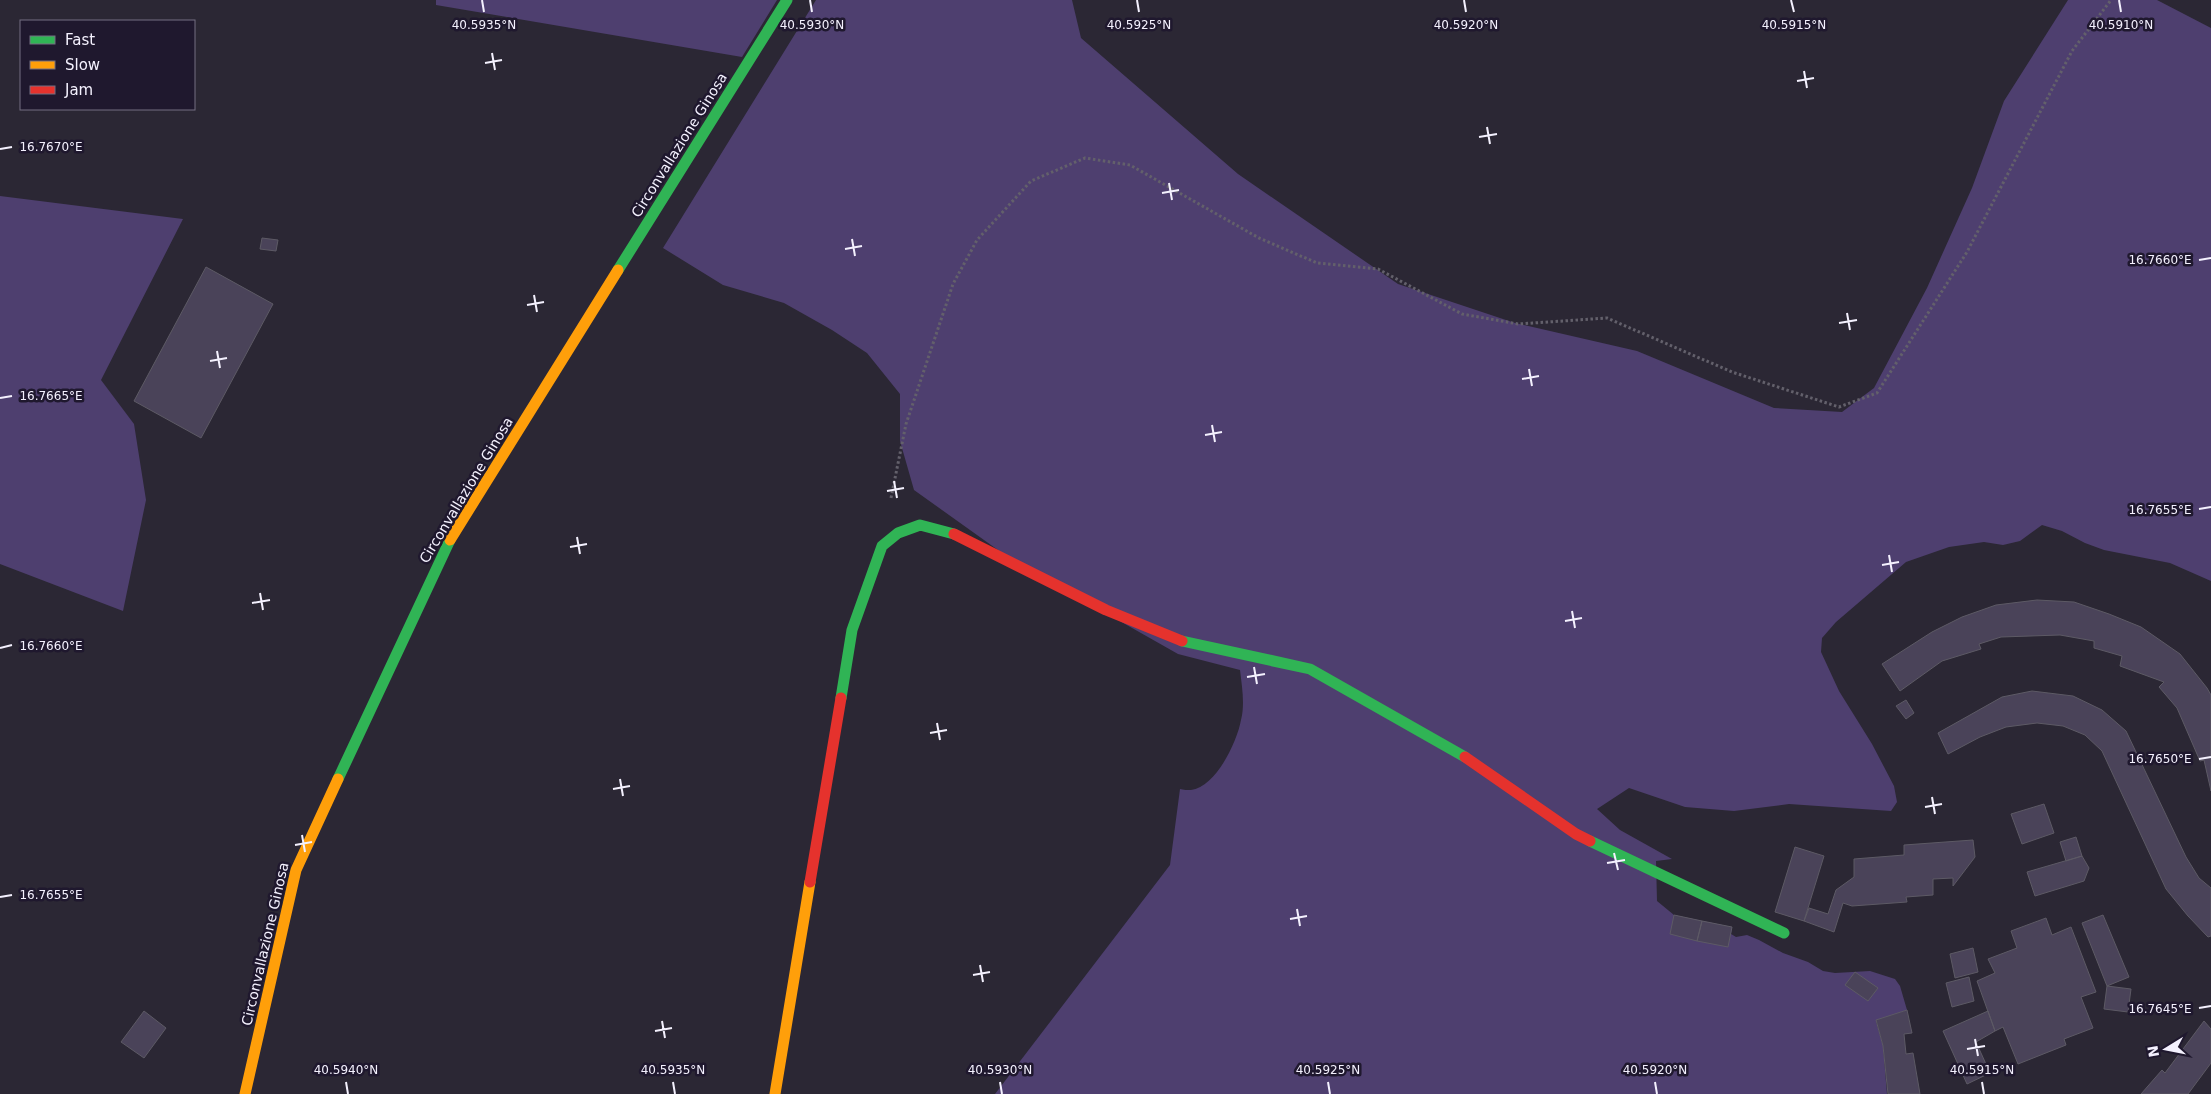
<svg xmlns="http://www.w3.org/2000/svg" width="2211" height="1094" viewBox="0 0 2211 1094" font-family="'DejaVu Sans',sans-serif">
<rect width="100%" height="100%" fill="#2b2734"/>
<!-- green -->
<path fill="#4e3f6f" d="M 436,0 L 777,0 L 742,57 L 436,5 Z
M 816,0 L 1072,0 L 1081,38 L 1238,174 L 1398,284 L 1515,323 L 1637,351 L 1774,408 L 1842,412 L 1874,388 L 1927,288 L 1972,188 L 2004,101 L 2068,0 L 2157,0 L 2211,28 L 2211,581 L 2170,563 L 2104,550 L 2085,543 L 2062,531 L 2042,525 L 2020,541 L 2003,545 L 1984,542 L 1949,547 L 1906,562 L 1836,622 L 1822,638 L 1821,652 L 1839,691 L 1872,744 L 1894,786 L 1897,802 L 1891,811 L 1789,804 L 1734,811 L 1685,807 L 1629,788 L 1597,809 L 1620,830 L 1672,859 L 1656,861 L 1657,901 L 1674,915 L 1732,927 L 1731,934 L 1736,937 L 1747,935 L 1759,940 L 1783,953 L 1808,962 L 1823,971 L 1835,973 L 1870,971 L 1895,979 L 1900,986 L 1907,1010 L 1876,1021 L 1883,1046 L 1887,1094 L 995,1094 L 1170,865 L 1180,789 C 1183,790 1188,790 1191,790 C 1216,787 1237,742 1241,720 C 1245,704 1242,687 1240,670 L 1178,654 L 1012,560 L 914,490 L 900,441 L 900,394 L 867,353 L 832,330 L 784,303 L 723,285 L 663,248 Z
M 0,196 L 183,219 L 101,380 L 134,424 L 146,500 L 123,611 L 0,564 Z"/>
<!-- building -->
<path fill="#4a4359" stroke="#5d5a65" d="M 262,238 L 278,240 L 276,251 L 260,249 Z
M 206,267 L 273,304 L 201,438 L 134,401 Z
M 2037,600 L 2074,602 L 2109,614 L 2141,627 L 2180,654 L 2207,688 L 2211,695 L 2211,791 L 2204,760 L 2200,761 L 2177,708 L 2159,687 L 2164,682 L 2120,666 L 2122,656 L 2094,648 L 2094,641 L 2060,635 L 2001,637 L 1979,644 L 1981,649 L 1942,661 L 1900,691 L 1882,664 L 1932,632 L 1962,617 L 1996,605 Z
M 2032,691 L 2073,696 L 2102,710 L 2126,731 L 2186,857 L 2199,878 L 2211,888 L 2211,936 L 2208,937 L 2188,916 L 2166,889 L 2102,751 L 2085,735 L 2063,726 L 2037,723 L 2006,727 L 1980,737 L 1948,754 L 1938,733 L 2002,697 Z
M 1906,700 L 1914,713 L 1906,719 L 1896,706 Z
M 2044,804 L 2054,833 L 2022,844 L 2011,814 Z
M 2076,837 L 2082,856 L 2066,861 L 2060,842 Z
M 1973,840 L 1975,857 L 1953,886 L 1953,878 L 1933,879 L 1933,895 L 1906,897 L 1907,902 L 1852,906 L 1843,903 L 1834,932 L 1804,921 L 1809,908 L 1828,914 L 1836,890 L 1854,877 L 1854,859 L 1904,855 L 1904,845 Z
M 1795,847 L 1824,856 L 1804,921 L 1775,912 Z
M 2082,856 L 2089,868 L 2084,881 L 2035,896 L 2027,872 Z
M 1674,915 L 1702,921 L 1697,941 L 1670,934 Z
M 2103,915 L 2129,977 L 2107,986 L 2082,923 Z
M 2046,918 L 2052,935 L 2071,927 L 2096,992 L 2081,997 L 2093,1028 L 2064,1039 L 2066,1045 L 2018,1064 L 2003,1027 L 1995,1031 L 1977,981 L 1995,973 L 1988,959 L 2017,948 L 2011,931 Z
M 1702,921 L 1732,927 L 1728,947 L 1697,941 Z
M 1973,948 L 1978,972 L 1955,978 L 1950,954 Z
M 1855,972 L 1878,988 L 1868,1001 L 1845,985 Z
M 1969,977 L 1974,1001 L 1952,1007 L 1946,983 Z
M 2107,986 L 2131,989 L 2128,1012 L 2104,1009 Z
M 1907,1010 L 1912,1033 L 1904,1034 L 1906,1054 L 1913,1053 L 1920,1094 L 1888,1094 L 1883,1046 L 1876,1020 Z
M 144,1011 L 166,1028 L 144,1058 L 121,1042 Z
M 1988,1011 L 1995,1031 L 1976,1042 L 1990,1073 L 1967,1084 L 1943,1031 Z
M 2204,1021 L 2211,1029 L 2211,1063 L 2188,1094 L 2141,1094 L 2162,1070 L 2165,1073 Z"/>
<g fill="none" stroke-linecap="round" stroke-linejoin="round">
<!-- path -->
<path stroke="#63606b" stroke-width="3" stroke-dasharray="2.5 2.5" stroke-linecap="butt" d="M 891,498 L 906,424 L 953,284 L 977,240 L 1031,181 L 1085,158 L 1130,165 L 1259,238 L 1317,263 L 1378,269 L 1462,314 L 1518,324 L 1607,318 L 1732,372 L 1839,407 L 1877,393 L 1967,252 L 2072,51 L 2111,0"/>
<!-- fast -->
<path stroke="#30b455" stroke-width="11" d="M 618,270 L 787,0
M 1182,641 L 1310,669 L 1465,757
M 841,698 L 852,630 L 882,546 L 898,533 L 920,525 L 954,534
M 338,779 L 450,540
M 1590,841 L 1784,933"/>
<!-- slow -->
<path stroke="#ff9f0a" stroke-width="11" d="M 450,540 L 618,270
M 245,1094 L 296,870 L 338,779
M 775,1094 L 810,882"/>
<!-- jam -->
<path stroke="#e5322d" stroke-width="11" d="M 954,534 L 1106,610 L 1182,641
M 1465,757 L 1576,834 L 1590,841
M 810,882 L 841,698"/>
</g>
<!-- ticks -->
<path fill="none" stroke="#f4f1fe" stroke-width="2" d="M 482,0 L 484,12M 810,0 L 812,12M 1137,0 L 1139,12M 1464,0 L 1466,12M 1791,0 L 1794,12M 2119,0 L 2121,12M 492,53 L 495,70M 485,63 L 502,60M 1804,71 L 1807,88M 1797,81 L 1814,78M 1487,127 L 1490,144M 1479,137 L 1497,134M 0,149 L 12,147M 1169,183 L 1172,200M 1162,193 L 1179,190M 852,239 L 855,256M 845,249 L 862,246M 2199,260 L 2211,258M 534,295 L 537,312M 527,305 L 544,302M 1847,313 L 1850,330M 1839,323 L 1857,320M 217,351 L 220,368M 210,361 L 227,358M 1529,369 L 1532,386M 1522,379 L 1539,376M 0,398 L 12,396M 1212,425 L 1215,442M 1205,435 L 1222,432M 894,481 L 897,498M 887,491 L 904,488M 2199,509 L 2211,507M 577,537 L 580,554M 570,547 L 587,544M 1889,555 L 1892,572M 1882,565 L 1899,562M 260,593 L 263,610M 252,603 L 270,600M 1572,611 L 1575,628M 1565,621 L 1582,618M 0,648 L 12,645M 1254,667 L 1257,684M 1247,677 L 1265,674M 937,723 L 940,740M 930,733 L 947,730M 2199,759 L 2211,757M 620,779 L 623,796M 613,789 L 630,786M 1932,797 L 1935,814M 1925,807 L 1942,804M 302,835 L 305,852M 295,845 L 312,842M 1614,853 L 1618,870M 1607,863 L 1625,860M 0,897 L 12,895M 1297,909 L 1300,926M 1290,919 L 1307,916M 980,965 L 983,982M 973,975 L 990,972M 2199,1008 L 2211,1006M 662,1021 L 665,1038M 655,1031 L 672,1028M 1975,1039 L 1978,1056M 1967,1049 L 1985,1046M 346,1082 L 348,1094M 673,1082 L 675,1094M 1000,1082 L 1002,1094M 1328,1082 L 1330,1094M 1655,1082 L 1657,1094M 1982,1082 L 1984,1094"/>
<g text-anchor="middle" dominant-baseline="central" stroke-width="5" stroke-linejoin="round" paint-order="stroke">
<!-- street labels -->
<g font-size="14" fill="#f4f1fe" stroke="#1f182e">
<text transform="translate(679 145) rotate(-58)">Circonvallazione Ginosa</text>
<text transform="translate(466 490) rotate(-59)">Circonvallazione Ginosa</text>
<text transform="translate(265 944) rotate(-77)">Circonvallazione Ginosa</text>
</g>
</g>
<g font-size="12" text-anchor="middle" fill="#f4f1fe" stroke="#1f182e" stroke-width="5" stroke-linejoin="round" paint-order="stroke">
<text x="484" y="29">40.5935°N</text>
<text x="812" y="29">40.5930°N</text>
<text x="1139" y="29">40.5925°N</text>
<text x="1466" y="29">40.5920°N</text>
<text x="1794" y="29">40.5915°N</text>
<text x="2121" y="29">40.5910°N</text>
<text x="51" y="151">16.7670°E</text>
<text x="2160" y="264">16.7660°E</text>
<text x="51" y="400">16.7665°E</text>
<text x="2160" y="514">16.7655°E</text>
<text x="51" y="650">16.7660°E</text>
<text x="2160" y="763">16.7650°E</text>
<text x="51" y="899">16.7655°E</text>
<text x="2160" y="1013">16.7645°E</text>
<text x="346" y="1074">40.5940°N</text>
<text x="673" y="1074">40.5935°N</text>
<text x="1000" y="1074">40.5930°N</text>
<text x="1328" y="1074">40.5925°N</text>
<text x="1655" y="1074">40.5920°N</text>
<text x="1982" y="1074">40.5915°N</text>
</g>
<!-- legend -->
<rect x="20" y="20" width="175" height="90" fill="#1f182e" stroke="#746f81"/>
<rect x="30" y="36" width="25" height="8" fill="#30b455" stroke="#746f81"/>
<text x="65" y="45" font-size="15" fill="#f4f1fe">Fast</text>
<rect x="30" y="61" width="25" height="8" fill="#ff9f0a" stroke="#746f81"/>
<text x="65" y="70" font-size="15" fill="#f4f1fe">Slow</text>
<rect x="30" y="86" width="25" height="8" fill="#e5322d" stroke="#746f81"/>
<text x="65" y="95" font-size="15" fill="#f4f1fe">Jam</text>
<!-- north arrow -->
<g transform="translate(2166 1049) rotate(260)" stroke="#1f182e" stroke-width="4" paint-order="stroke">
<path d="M0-4L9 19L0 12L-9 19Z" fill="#f4f1fe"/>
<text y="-8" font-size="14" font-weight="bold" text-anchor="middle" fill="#f4f1fe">N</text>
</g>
</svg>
